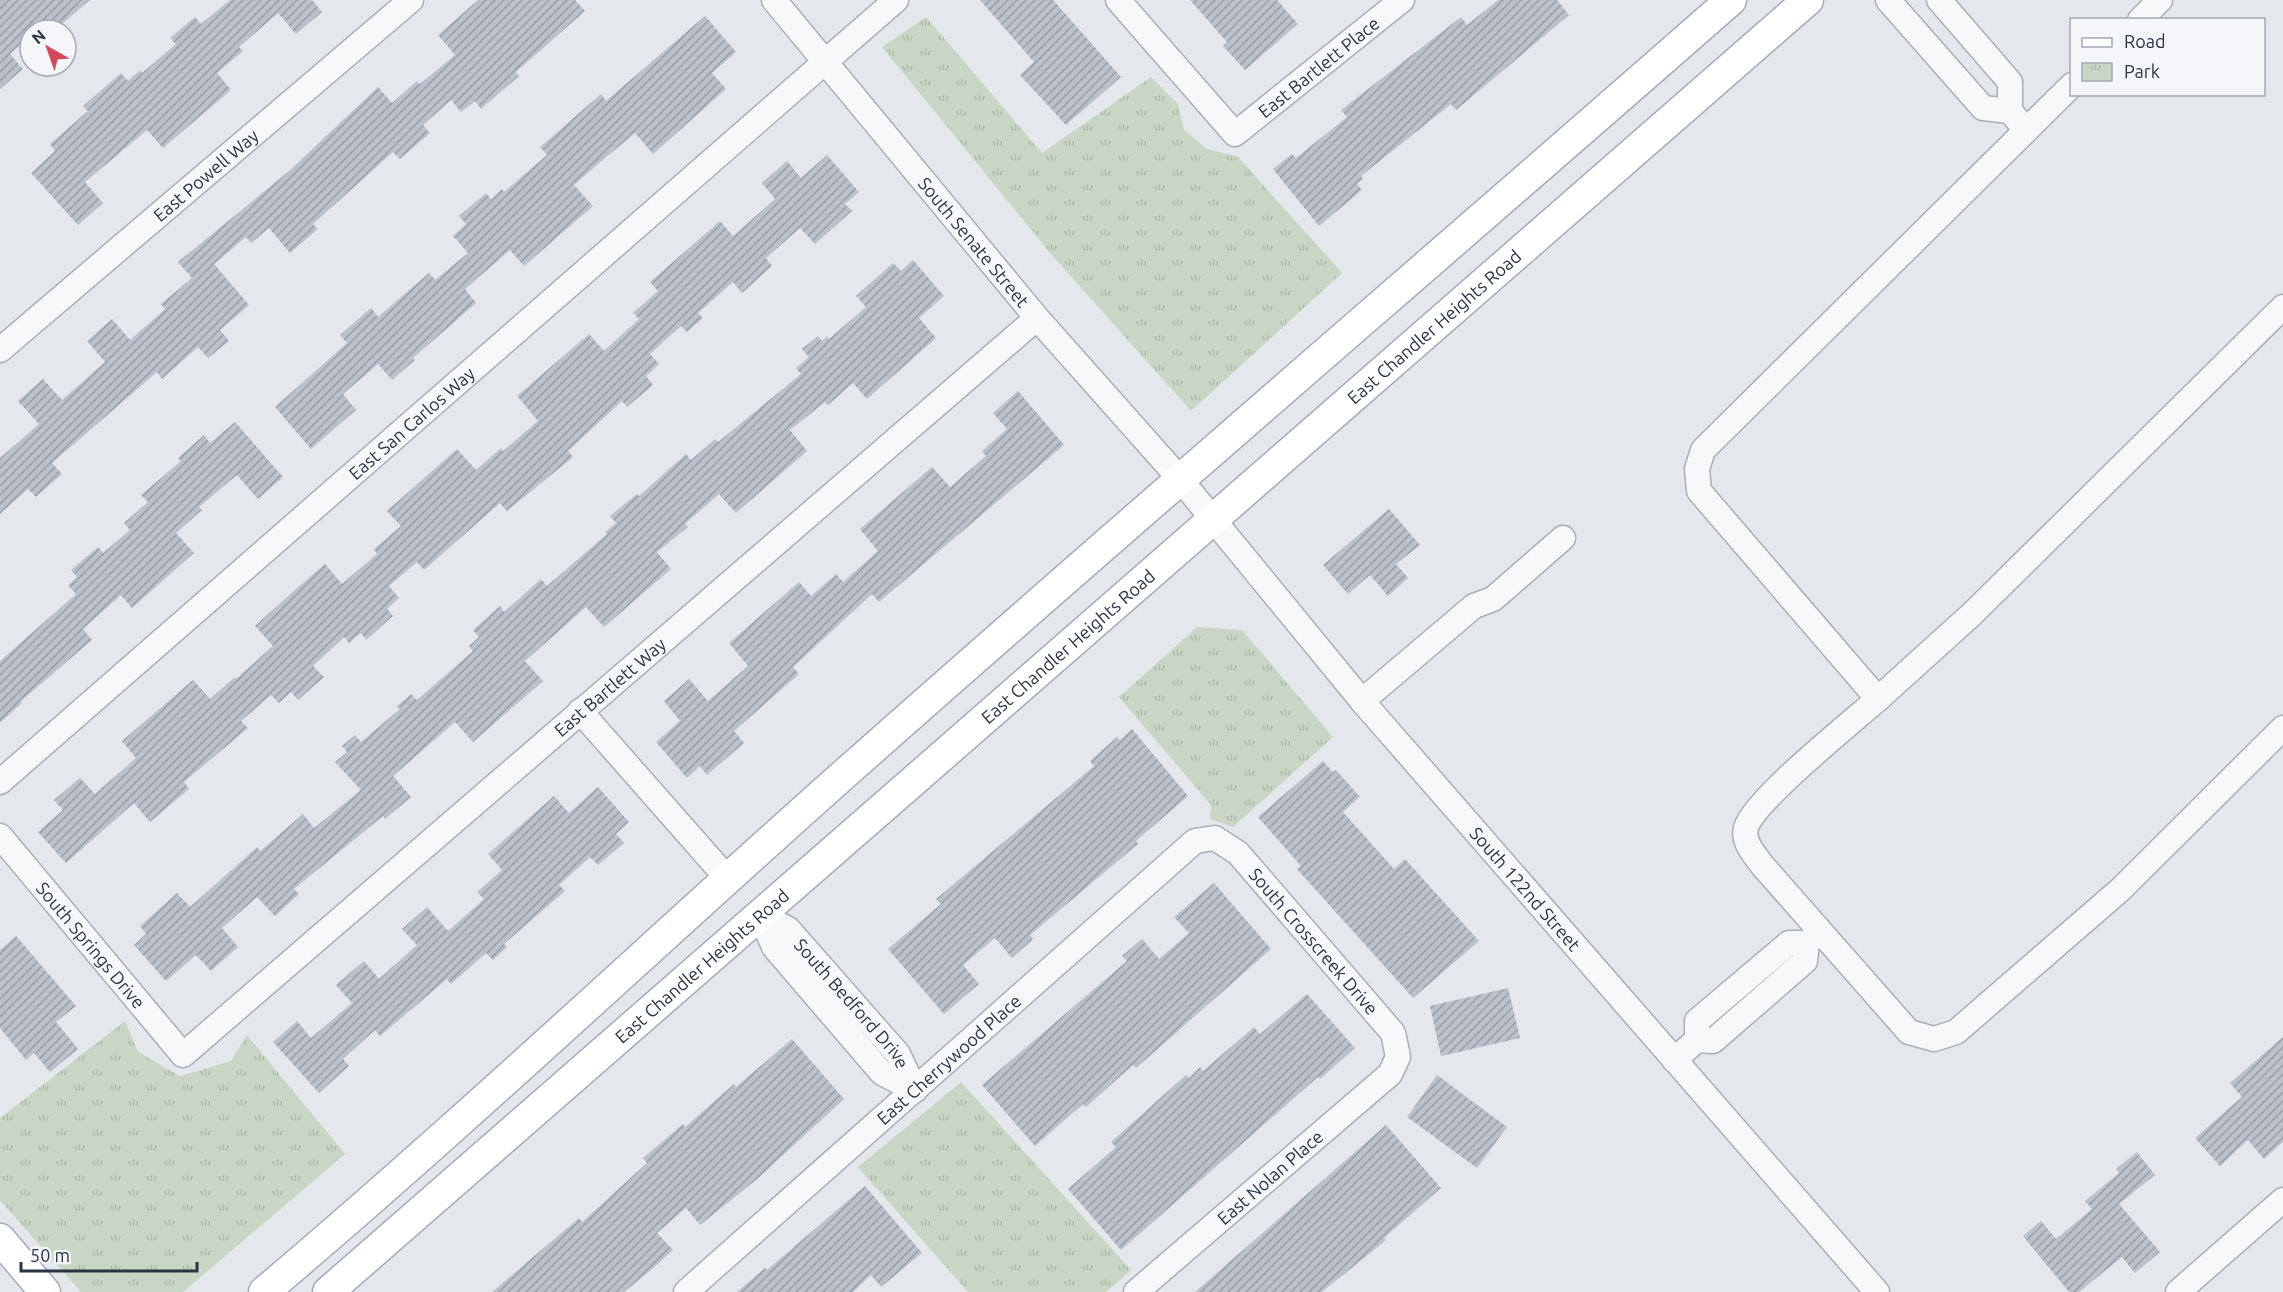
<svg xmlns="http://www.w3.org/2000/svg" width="2283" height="1292" viewBox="0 0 2283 1292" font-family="Ubuntu,sans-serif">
<defs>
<pattern id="park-tufts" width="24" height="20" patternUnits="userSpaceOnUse" patternTransform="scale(1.5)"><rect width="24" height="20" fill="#c9d6c5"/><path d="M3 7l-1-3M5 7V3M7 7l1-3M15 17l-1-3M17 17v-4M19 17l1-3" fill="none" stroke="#adb8ab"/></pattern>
<pattern id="building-hatch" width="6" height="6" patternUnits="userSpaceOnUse" patternTransform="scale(1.5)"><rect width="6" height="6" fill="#bbc0ca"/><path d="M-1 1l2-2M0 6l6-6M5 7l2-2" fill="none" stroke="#989da6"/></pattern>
</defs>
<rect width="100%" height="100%" fill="#e4e7ec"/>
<!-- park -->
<path fill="url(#park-tufts)" d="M 926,17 L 1042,153 L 1151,77 L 1178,104 L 1184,130 L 1207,149 L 1238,157 L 1342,273 L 1191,411 L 1051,254 L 882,47 Z
M 1197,627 L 1242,630 L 1333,737 L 1233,827 L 1210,819 L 1211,805 L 1119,697 Z
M 125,1021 L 138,1052 L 180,1076 L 231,1061 L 247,1035 L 345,1154 L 183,1292 L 81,1292 L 0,1200 L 0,1118 Z
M 961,1082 L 1131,1270 L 1106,1292 L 968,1292 L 858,1167 Z"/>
<!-- building -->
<path fill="url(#building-hatch)" d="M 0,0 L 90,0 L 55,30 L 47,21 L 37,30 L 30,30 L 30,36 L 10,54 L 23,69 L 0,89 Z
M 230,0 L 312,0 L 322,12 L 296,34 L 278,13 L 239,47 L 243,51 L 217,73 L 231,90 L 163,148 L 147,130 L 85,182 L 103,203 L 78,225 L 31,173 L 55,151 L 50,144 L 88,111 L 83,106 L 121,73 L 128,81 L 140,70 L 142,73 L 176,44 L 170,38 L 195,17 L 201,24 Z
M 478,0 L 575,0 L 585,11 L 516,72 L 519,76 L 481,109 L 475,101 L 461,112 L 451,100 L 423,125 L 430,133 L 400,159 L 393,152 L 313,224 L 318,229 L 290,253 L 269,228 L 251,243 L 246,237 L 214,264 L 249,305 L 220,330 L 229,341 L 208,358 L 198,347 L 162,379 L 157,372 L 52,463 L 62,474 L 36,497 L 28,489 L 0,514 L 0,458 L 39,424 L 18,401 L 43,379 L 62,400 L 105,362 L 87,341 L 112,319 L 130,340 L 165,309 L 161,304 L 192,278 L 178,262 L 288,172 L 378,87 L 392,103 L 417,81 L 420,84 L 455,55 L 438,35 Z
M 980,0 L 1053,0 L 1121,77 L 1066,125 L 1020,75 L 1034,62 Z
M 1190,0 L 1277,0 L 1298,24 L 1245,70 L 1223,46 L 1227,42 Z
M 1498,0 L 1557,0 L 1569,15 L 1456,110 L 1451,104 L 1361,176 L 1363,179 L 1357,184 L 1362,190 L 1319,226 L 1273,169 L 1292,154 L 1296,158 L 1347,117 L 1341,110 L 1461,17 L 1467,25 Z
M 705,16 L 736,52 L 712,73 L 726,89 L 653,154 L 635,133 L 599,163 L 574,185 L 593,206 L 524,266 L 510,250 L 465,289 L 476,303 L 413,358 L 415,360 L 392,380 L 378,364 L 343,394 L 356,410 L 311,449 L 275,407 L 347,343 L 340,335 L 371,308 L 378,317 L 429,273 L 435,280 L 468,253 L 453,236 L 466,224 L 459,216 L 486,193 L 491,199 L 502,189 L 504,192 L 547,155 L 540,147 L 601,94 L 606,101 Z
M 827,155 L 859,192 L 845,204 L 852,211 L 815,244 L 800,228 L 766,258 L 772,266 L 742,293 L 733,282 L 698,313 L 703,318 L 687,332 L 681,326 L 650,354 L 659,364 L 646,376 L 653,385 L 627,407 L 622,401 L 568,451 L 573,457 L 507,511 L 500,503 L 424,570 L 417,562 L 389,586 L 399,598 L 387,609 L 393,616 L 366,640 L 361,633 L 349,643 L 344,637 L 313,666 L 324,677 L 298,700 L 291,692 L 279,703 L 271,695 L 241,721 L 248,728 L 184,782 L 189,789 L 150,822 L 134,803 L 66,863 L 38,832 L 63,810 L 54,800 L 80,778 L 95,794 L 136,758 L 122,741 L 193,680 L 210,699 L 235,677 L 236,679 L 273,646 L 255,626 L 296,589 L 325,564 L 342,584 L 377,554 L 374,549 L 401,526 L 387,511 L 432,471 L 457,449 L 476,470 L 501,448 L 503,451 L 538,421 L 517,396 L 589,334 L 604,351 L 639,319 L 633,313 L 658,291 L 650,282 L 720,221 L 733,236 L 775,199 L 762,183 L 787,161 L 801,178 Z
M 913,260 L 944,296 L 919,318 L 936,338 L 867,399 L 853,383 L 828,405 L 825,402 L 790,430 L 807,451 L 736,513 L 719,494 L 685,524 L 688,527 L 657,552 L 671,569 L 604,627 L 586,607 L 525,661 L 543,681 L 473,742 L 455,722 L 393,776 L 411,797 L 385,819 L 383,816 L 294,889 L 299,894 L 275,916 L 257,897 L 222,928 L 238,947 L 211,971 L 196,955 L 166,981 L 134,945 L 146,934 L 140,926 L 177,893 L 190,907 L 257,847 L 260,851 L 303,814 L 314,828 L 361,790 L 335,762 L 347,752 L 342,746 L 355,735 L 361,742 L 400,709 L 397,706 L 411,694 L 417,700 L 473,651 L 469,646 L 479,637 L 473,630 L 500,606 L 504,612 L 541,579 L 547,586 L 607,534 L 605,532 L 616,523 L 610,516 L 637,494 L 639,496 L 686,454 L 691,460 L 715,439 L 718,442 L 801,374 L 796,368 L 809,357 L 802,349 L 818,336 L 822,341 L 827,336 L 829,339 L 866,307 L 856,296 L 893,263 L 901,271 Z
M 1018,391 L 1064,445 L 879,602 L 872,594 L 793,667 L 799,674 L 734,731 L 744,743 L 707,775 L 700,766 L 687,778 L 656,742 L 680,721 L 664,701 L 689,679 L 708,701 L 748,666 L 729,643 L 799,582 L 811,596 L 836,574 L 843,582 L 878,551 L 860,529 L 932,467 L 950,487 L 986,456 L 982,451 L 1007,429 L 993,413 Z
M 235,422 L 283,477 L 258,499 L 237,475 L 199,507 L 202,510 L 176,533 L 194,553 L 132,608 L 121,595 L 83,629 L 92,640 L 21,701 L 22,703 L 0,723 L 0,661 L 76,594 L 68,585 L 77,577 L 71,570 L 98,547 L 103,553 L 130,530 L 124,523 L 148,502 L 141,495 L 181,461 L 178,458 L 204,435 L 210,443 Z
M 1389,509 L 1420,545 L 1396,564 L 1408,578 L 1388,596 L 1370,575 L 1348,594 L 1323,565 Z
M 1132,729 L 1188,796 L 1136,841 L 1138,844 L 1030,935 L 1033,939 L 1012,958 L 995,938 L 963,965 L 979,984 L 944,1014 L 888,949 L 941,904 L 936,899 L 1094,766 L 1090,761 L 1117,737 L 1120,740 Z
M 1323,761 L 1333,772 L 1336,770 L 1360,797 L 1343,812 L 1394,869 L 1405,859 L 1479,941 L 1413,998 L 1297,869 L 1301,866 L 1258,817 Z
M 598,787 L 629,822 L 616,834 L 624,843 L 598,865 L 590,857 L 559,885 L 565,891 L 504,944 L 507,947 L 493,960 L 486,953 L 451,984 L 447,979 L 380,1036 L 375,1030 L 343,1059 L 349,1066 L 319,1093 L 273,1042 L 297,1021 L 311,1038 L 352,1003 L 336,985 L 364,961 L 379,979 L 417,945 L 402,929 L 427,907 L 448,931 L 484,899 L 477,892 L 502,870 L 488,854 L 554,796 L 569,813 Z
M 1214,883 L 1271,949 L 1136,1068 L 1133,1065 L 1086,1107 L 1083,1104 L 1035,1146 L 982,1085 L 1127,961 L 1122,956 L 1142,939 L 1159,959 L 1189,933 L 1174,917 Z
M 16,936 L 76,1006 L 56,1022 L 78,1049 L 50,1072 L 34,1053 L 26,1060 L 0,1028 L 0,950 Z
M 1508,988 L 1520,1038 L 1441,1056 L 1430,1006 Z
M 1307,994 L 1355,1048 L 1320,1079 L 1318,1077 L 1121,1250 L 1068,1189 L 1116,1147 L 1111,1142 L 1186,1075 L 1189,1078 L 1200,1067 L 1203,1071 L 1254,1027 L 1260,1034 Z
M 2283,1037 L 2283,1142 L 2264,1159 L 2248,1140 L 2220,1166 L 2195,1138 L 2242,1097 L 2230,1083 Z
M 792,1039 L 844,1099 L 756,1180 L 700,1225 L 686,1208 L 657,1233 L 673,1250 L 652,1269 L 624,1292 L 492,1292 L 579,1218 L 582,1222 L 647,1163 L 643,1158 L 683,1124 L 685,1127 L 734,1084 L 736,1087 Z
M 1437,1075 L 1507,1127 L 1477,1168 L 1407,1117 Z
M 1386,1125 L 1441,1188 L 1384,1238 L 1386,1240 L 1322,1292 L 1195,1292 Z
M 2137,1152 L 2155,1175 L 2119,1204 L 2160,1252 L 2135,1273 L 2122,1257 L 2079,1292 L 2069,1292 L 2023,1236 L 2041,1221 L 2056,1239 L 2092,1209 L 2085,1201 L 2119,1173 L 2116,1169 Z
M 865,1186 L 922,1253 L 881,1287 L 871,1275 L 853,1292 L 737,1292 L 765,1268 L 767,1270 Z"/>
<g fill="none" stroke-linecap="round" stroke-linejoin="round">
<defs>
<g id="minor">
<path id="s1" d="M 774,0 L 1037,318 L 1180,479 L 1362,701 L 1877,1292"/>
<path id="s2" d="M 1118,0 L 1235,134 L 1402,0"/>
<path d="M 1888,0 L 1983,108 L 2010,111"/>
<path d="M 1939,0 L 2010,82 L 2010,111 L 2020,123"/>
<path d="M 2140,20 L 2160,0"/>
<path d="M 2072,85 L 1703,450 L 1697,469 L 1699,491 L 1878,699 L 1972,614 L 2283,307"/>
<path id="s3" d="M 0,350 L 411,0"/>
<path d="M 1878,699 C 1852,722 1753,801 1746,828 C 1742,842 1755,855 1762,865 L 1909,1032 L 1934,1039 L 1956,1032 L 2120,890 L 2283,728"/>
<path d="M 1362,701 L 1474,606 L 1493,599 L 1563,538"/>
<path d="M 580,711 L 727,878"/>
<path id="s4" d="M 0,782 L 896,0"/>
<path id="s5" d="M 0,836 L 183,1055 L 1037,318"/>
<path d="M 760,914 L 774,947 L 882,1073 L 915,1090"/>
<path id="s6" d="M 760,914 L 788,929 L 898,1054 L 915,1090"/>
<path d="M 1697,1040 L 1697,1021 L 1789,943 L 1807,943"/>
<path d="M 1674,1060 L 1697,1040 L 1713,1041 L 1805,961 L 1807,943 L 1819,931"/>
<path id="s7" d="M 686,1292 L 1195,841 L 1215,838 L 1238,853 L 1393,1033 L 1398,1057 L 1390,1074 L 1136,1292"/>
<path d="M 2178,1292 L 2283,1200"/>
</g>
<g id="major">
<path d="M 0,1239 L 45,1292"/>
<path d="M 264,1292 C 464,1123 654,943 850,769 C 1142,510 1438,257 1731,0"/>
<path id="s8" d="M 328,1292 L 1808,0"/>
</g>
</defs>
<!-- minor casing -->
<use href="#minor" stroke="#a9aeb7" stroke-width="27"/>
<!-- major casing -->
<use href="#major" stroke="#a3abb8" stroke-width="33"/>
<!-- minor -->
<use href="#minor" stroke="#f7f8fa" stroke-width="24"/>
<!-- major -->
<use href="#major" stroke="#fff" stroke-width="30"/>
</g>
<g text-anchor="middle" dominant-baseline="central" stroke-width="4.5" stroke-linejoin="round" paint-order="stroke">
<!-- street labels -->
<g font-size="18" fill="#2b3445" stroke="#f4f6f9">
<text stroke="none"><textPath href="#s2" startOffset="285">East Bartlett Place</textPath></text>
<text stroke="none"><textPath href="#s3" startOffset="270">East Powell Way</textPath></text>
<text stroke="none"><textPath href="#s1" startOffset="314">South Senate Street</textPath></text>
<text stroke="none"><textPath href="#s8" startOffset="1468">East Chandler Heights Road</textPath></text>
<text stroke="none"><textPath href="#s4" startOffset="546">East San Carlos Way</textPath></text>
<text stroke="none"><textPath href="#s8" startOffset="982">East Chandler Heights Road</textPath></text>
<text stroke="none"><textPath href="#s5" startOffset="849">East Bartlett Way</textPath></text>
<text stroke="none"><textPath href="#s1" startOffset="1164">South 122nd Street</textPath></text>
<text stroke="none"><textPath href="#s7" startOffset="844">South Crosscreek Drive</textPath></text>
<text stroke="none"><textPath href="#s5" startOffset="142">South Springs Drive</textPath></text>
<text stroke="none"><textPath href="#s8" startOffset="496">East Chandler Heights Road</textPath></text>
<text stroke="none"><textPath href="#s6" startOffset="130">South Bedford Drive</textPath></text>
<text stroke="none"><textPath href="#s7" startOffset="351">East Cherrywood Place</textPath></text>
<text transform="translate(1270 1177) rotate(-41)">East Nolan Place</text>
</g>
</g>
<!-- legend -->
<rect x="2070" y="18" width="195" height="78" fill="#f4f6f9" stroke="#a4a8b1" stroke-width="1.5"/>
<rect x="2082" y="38" width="30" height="9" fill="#ffffff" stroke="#a4a8b1" stroke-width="1.5"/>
<text x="2124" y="48" font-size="18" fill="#2b3445">Road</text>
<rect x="2082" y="63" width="30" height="18" fill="url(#park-tufts)" stroke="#a4a8b1" stroke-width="1.5"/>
<text x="2124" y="78" font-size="18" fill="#2b3445">Park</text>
<!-- north arrow -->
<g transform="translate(48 48) rotate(320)"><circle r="28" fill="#f4f6f9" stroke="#a4a8b1" stroke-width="1.5"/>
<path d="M0-4.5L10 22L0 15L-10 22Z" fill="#d1495b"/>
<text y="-9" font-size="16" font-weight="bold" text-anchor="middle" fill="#2b3445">N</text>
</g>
<!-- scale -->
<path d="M21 1262v9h176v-9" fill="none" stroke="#2b3445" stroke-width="3"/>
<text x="30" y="1262" font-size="18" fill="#2b3445" stroke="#f4f6f9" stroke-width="4.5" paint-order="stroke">50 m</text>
</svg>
